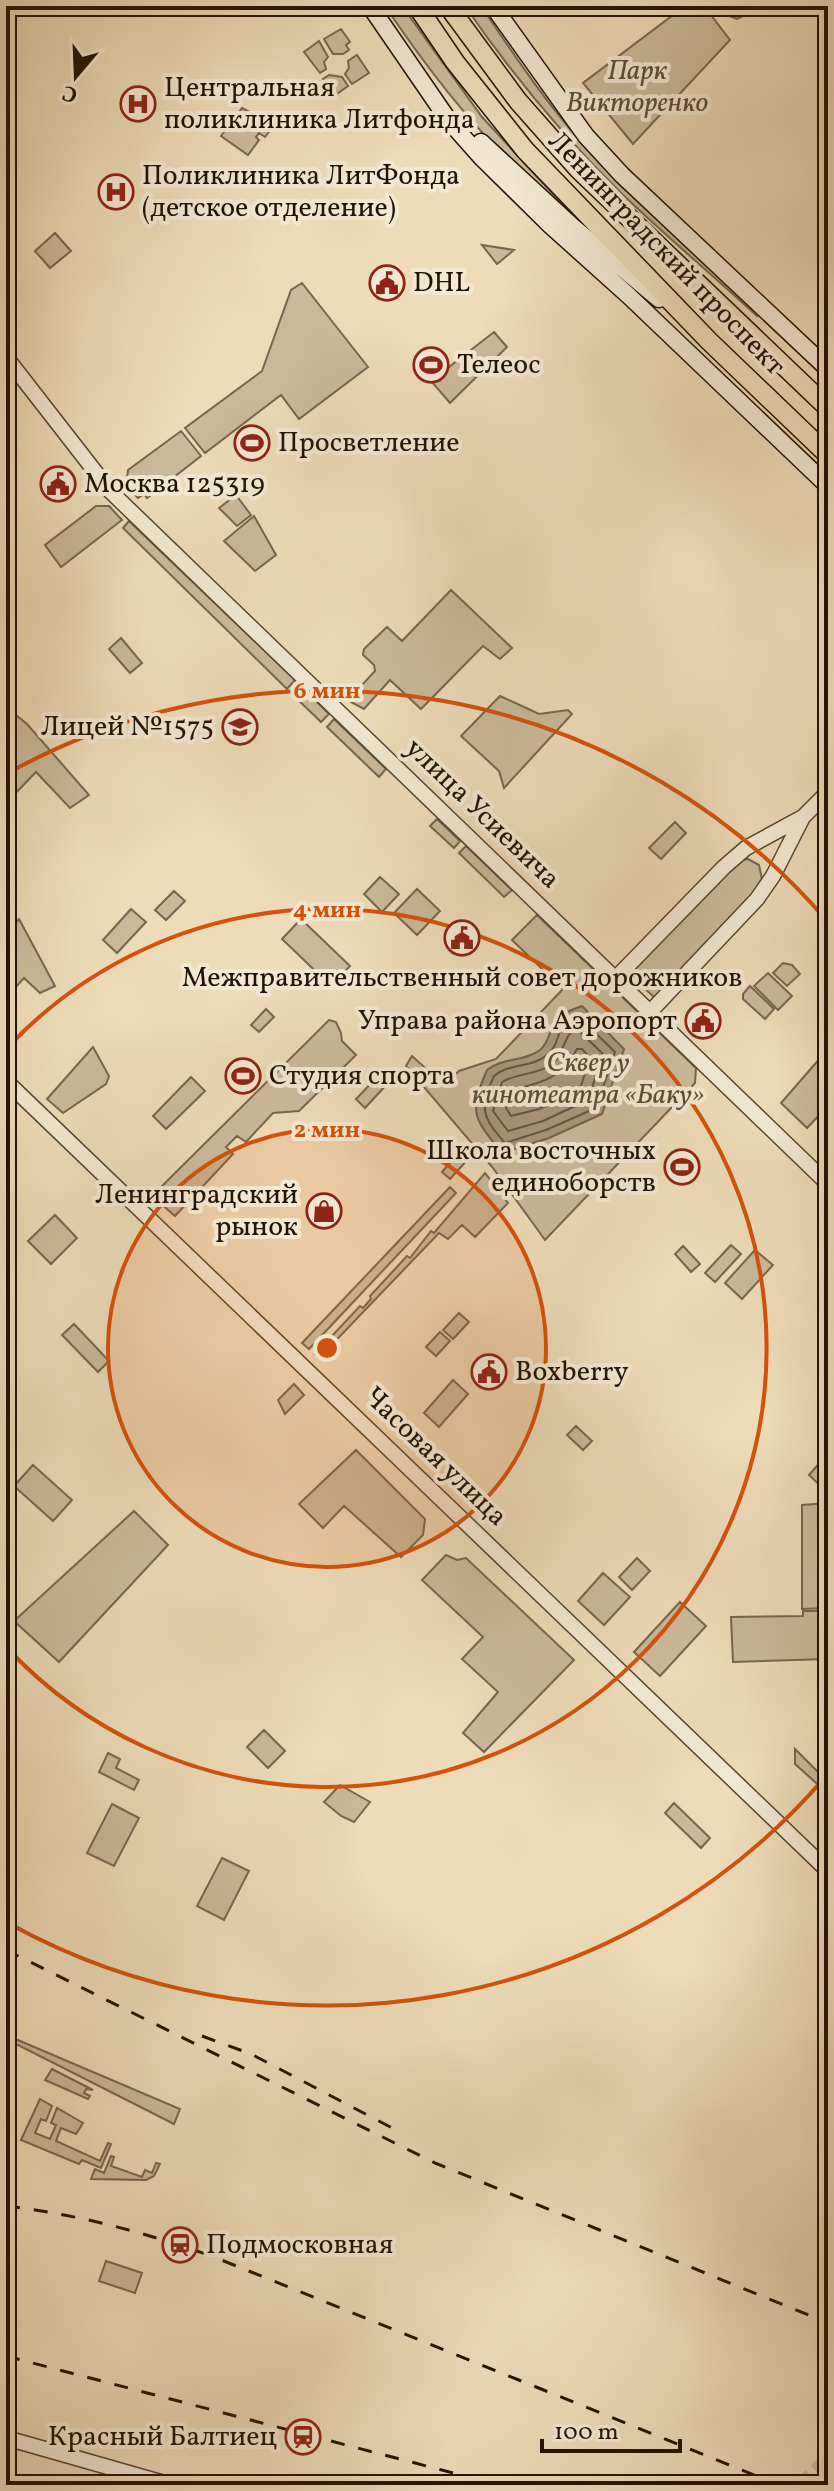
<svg xmlns="http://www.w3.org/2000/svg" width="834" height="2491" viewBox="0 0 834 2491" font-family="Vollkorn,serif">
<rect width="100%" height="100%" fill="#eddbb9"/>
<filter id="stains"><feTurbulence type="fractalNoise" baseFrequency=".0025" numOctaves="4"/><feColorMatrix values="0 0 0 0 .2 0 0 0 0 .09 0 0 0 0 .02 0 0 0 .5 -.17"/></filter>
<radialGradient id="worn" r=".72"><stop offset=".6" stop-color="#630" stop-opacity="0"/><stop offset="1" stop-color="#630" stop-opacity=".3"/></radialGradient>
<!-- green -->
<path fill="#cab99a" stroke="#76664f" stroke-width="2" d="M 385,6 L 402,6 L 482,117 L 576,219 C 554,200 531,181 510,161 C 462,115 422,61 385,6 Z
M 465,6 L 481,6 C 514,55 547,105 587,148 C 641,207 701,260 758,314 L 757,316 C 712,275 665,235 621,193 C 563,136 511,73 465,6 Z
M 685,6 L 704,6 L 730,40 L 633,144 L 583,83 Z
M 721,6 L 751,6 L 747,14 L 737,19 L 726,15 Z
M 341,29 L 350,42 L 346,45 L 349,50 L 343,54 L 333,54 L 324,39 Z
M 319,41 L 328,57 L 324,62 L 326,69 L 320,73 L 304,52 Z
M 357,55 L 369,73 L 352,84 L 345,74 L 349,68 L 348,61 Z
M 329,75 L 342,77 L 348,86 L 334,96 L 323,79 Z
M 242,108 L 274,125 L 265,137 L 259,133 L 256,137 L 259,140 L 248,155 L 221,136 Z
M 55,233 L 71,251 L 50,268 L 35,251 Z
M 482,245 L 514,250 L 497,264 Z
M 302,283 L 368,367 L 299,419 L 281,395 L 205,453 L 185,428 L 262,371 L 291,290 Z
M 494,332 L 507,347 L 450,403 L 431,381 Z
M 181,431 L 201,456 L 147,498 L 144,494 L 138,498 L 126,486 L 128,470 Z
M 236,495 L 251,515 L 237,526 L 219,508 Z
M 96,506 L 109,506 L 122,520 L 61,567 L 45,545 Z
M 254,516 L 276,555 L 255,571 L 224,541 Z
M 129,521 L 295,680 L 287,689 L 123,528 Z
M 451,590 L 512,648 L 500,659 L 483,646 L 421,709 L 390,680 L 364,709 L 351,702 L 350,698 L 375,671 L 374,665 L 363,655 L 364,649 L 387,627 L 402,641 Z
M 121,638 L 142,663 L 130,673 L 109,649 Z
M 300,685 L 329,714 L 321,722 L 292,694 Z
M 500,696 L 539,714 L 568,710 L 572,714 L 504,788 L 499,771 L 461,736 Z
M 6,707 L 27,724 L 89,795 L 70,808 L 36,772 L 6,803 L 6,749 L 15,740 L 6,731 Z
M 334,719 L 386,769 L 379,777 L 327,727 Z
M 437,819 L 460,841 L 454,848 L 430,826 Z
M 675,822 L 686,833 L 661,859 L 649,848 Z
M 466,846 L 512,890 L 504,897 L 459,853 Z
M 748,859 L 759,865 L 763,884 L 655,998 L 628,973 L 737,861 Z
M 380,877 L 399,894 L 382,912 L 364,894 Z
M 417,889 L 440,911 L 417,935 L 394,913 Z
M 174,891 L 185,901 L 166,920 L 155,910 Z
M 131,909 L 146,922 L 117,953 L 103,940 Z
M 537,915 L 696,1068 L 695,1083 L 545,1240 L 493,1168 L 406,1066 L 412,1056 L 444,1085 L 459,1071 L 496,1059 L 563,989 L 512,940 Z
M 19,919 L 55,986 L 40,993 L 24,978 L 6,998 L 6,934 Z
M 301,919 L 350,966 L 331,986 L 282,939 Z
M 783,963 L 792,965 L 800,974 L 787,986 L 773,973 Z
M 768,973 L 792,996 L 778,1010 L 754,986 Z
M 750,986 L 774,1009 L 765,1019 L 743,999 L 743,994 Z
M 266,1009 L 274,1017 L 259,1032 L 251,1025 Z
M 329,1020 L 336,1022 L 341,1033 L 342,1041 L 356,1055 L 299,1111 L 273,1113 L 246,1142 L 237,1136 L 226,1147 L 233,1154 L 175,1216 L 152,1196 Z
M 93,1047 L 109,1076 L 106,1084 L 63,1113 L 47,1099 Z
M 822,1056 L 828,1061 L 828,1106 L 807,1128 L 781,1103 Z
M 381,1073 L 389,1082 L 365,1108 L 356,1099 Z
M 191,1077 L 205,1091 L 166,1129 L 153,1116 Z
M 462,1149 L 470,1157 L 450,1179 L 442,1172 Z
M 485,1173 L 508,1203 L 475,1237 L 462,1225 L 448,1239 L 439,1233 L 319,1358 L 315,1354 L 360,1306 L 363,1308 L 371,1299 L 370,1296 L 407,1256 L 410,1258 L 431,1231 L 434,1233 Z
M 450,1187 L 456,1193 L 309,1349 L 302,1343 Z
M 55,1215 L 77,1238 L 51,1264 L 28,1241 Z
M 731,1245 L 741,1254 L 715,1282 L 705,1273 Z
M 683,1246 L 700,1264 L 691,1272 L 675,1254 Z
M 755,1250 L 773,1265 L 742,1299 L 725,1283 Z
M 459,1313 L 469,1322 L 453,1339 L 443,1330 Z
M 74,1324 L 109,1361 L 98,1372 L 62,1335 Z
M 440,1332 L 450,1341 L 436,1356 L 426,1347 Z
M 453,1380 L 468,1394 L 439,1427 L 424,1413 Z
M 294,1384 L 304,1395 L 285,1414 L 278,1400 Z
M 576,1426 L 592,1441 L 583,1450 L 567,1435 Z
M 356,1450 L 425,1519 L 423,1535 L 401,1557 L 344,1506 L 323,1528 L 299,1504 Z
M 823,1459 L 828,1464 L 828,1493 L 809,1475 Z
M 33,1465 L 72,1500 L 53,1521 L 14,1486 Z
M 828,1503 L 828,1608 L 802,1609 L 802,1505 Z
M 134,1511 L 168,1545 L 59,1662 L 14,1621 Z
M 446,1555 L 457,1560 L 466,1558 L 574,1660 L 484,1752 L 463,1733 L 498,1692 L 462,1659 L 483,1637 L 422,1580 Z
M 637,1558 L 650,1571 L 632,1590 L 619,1577 Z
M 603,1573 L 630,1597 L 604,1625 L 578,1601 Z
M 680,1602 L 706,1626 L 660,1676 L 634,1652 Z
M 803,1611 L 828,1611 L 828,1659 L 733,1662 L 731,1617 L 803,1616 Z
M 264,1730 L 285,1751 L 268,1768 L 247,1747 Z
M 795,1749 L 828,1782 L 828,1790 L 824,1790 L 795,1764 Z
M 108,1753 L 120,1759 L 116,1768 L 139,1780 L 134,1790 L 99,1772 Z
M 340,1785 L 370,1802 L 354,1822 L 341,1816 L 324,1802 Z
M 674,1803 L 710,1838 L 701,1848 L 665,1813 Z
M 112,1804 L 139,1818 L 114,1866 L 87,1853 Z
M 222,1858 L 249,1871 L 224,1920 L 197,1906 Z
M 6,2035 L 180,2109 L 174,2124 L 6,2039 Z
M 52,2069 L 93,2090 L 86,2089 L 84,2093 L 90,2096 L 88,2099 L 45,2080 Z
M 40,2099 L 52,2106 L 46,2121 L 41,2119 L 35,2133 L 50,2139 L 56,2125 L 51,2123 L 57,2108 L 83,2123 L 76,2134 L 61,2128 L 56,2141 L 100,2161 L 108,2143 L 111,2144 L 101,2168 L 82,2160 L 79,2164 L 21,2140 Z
M 111,2156 L 114,2157 L 111,2166 L 142,2177 L 145,2170 L 152,2173 L 156,2163 L 160,2164 L 154,2176 L 146,2180 L 91,2179 L 95,2169 L 104,2173 Z
M 106,2261 L 142,2273 L 135,2293 L 99,2281 Z"/>
<!-- water -->
<path fill="#a8977b" stroke="#72624b" stroke-width="2" d="M 582,1006 L 624,1049 L 602,1114 L 549,1138 L 502,1153 C 474,1118 468,1114 487,1070 C 503,1057 524,1062 540,1050 C 549,1043 549,1031 555,1022 C 561,1013 572,1010 582,1006 Z"/>
<g fill="none" stroke-linecap="round" stroke-linejoin="round">
<!-- shore -->
<path stroke="#655540" stroke-width="2" d="M 578,1016 L 615,1052 L 596,1108 L 546,1130 L 505,1143 C 482,1117 479,1108 494,1076 C 509,1063 532,1068 547,1055 C 564,1040 551,1028 578,1016 Z
M 576,1028 L 603,1054 L 588,1100 L 543,1121 L 508,1131 L 493,1111 L 502,1082 C 517,1073 536,1075 551,1065 C 564,1055 563,1036 576,1028 Z
M 577,1049 L 582,1049 L 590,1058 L 579,1092 L 539,1109 L 511,1116 L 506,1108 L 512,1090 C 540,1083 563,1078 577,1049 Z"/>
<!-- tertiary-tunnel -->
<path stroke="#cfbd9e" stroke-width="14" stroke-dasharray="14 7" stroke-linecap="butt" d="M 800,2485 L 828,2459"/>
<!-- secondary-tunnel -->
<path stroke="#cfbd9e" stroke-width="16" stroke-dasharray="16 8" stroke-linecap="butt" d="M 827,2485 L 828,2484"/>
<defs>
<path id="tertiary" d="M 6,357 L 111,492 L 828,1184
M 615,979 L 724,867 L 746,848 L 803,817 L 828,792
M 650,1012 L 757,899 L 773,876 L 803,817
M 6,1081 L 828,1871
M 6,2438 L 171,2485"/>
<path id="secondary" d="M 370,6 L 449,121 L 481,157 L 550,225 L 629,296 L 828,486
M 493,6 L 586,136 L 622,175 L 828,369
M 481,142 L 573,227 L 659,299"/>
<path id="primary" d="M 417,6 L 455,62 L 525,150 L 709,341 L 828,455
M 448,6 L 518,101 L 579,170 L 828,408"/>
</defs>
<!-- tertiary casing -->
<use href="#tertiary" stroke="#554531" stroke-width="17"/>
<!-- secondary casing -->
<use href="#secondary" stroke="#221304" stroke-width="19"/>
<!-- primary casing -->
<use href="#primary" stroke="#221304" stroke-width="21"/>
<!-- tertiary -->
<use href="#tertiary" stroke="#f3e8d2" stroke-width="14"/>
<!-- secondary -->
<use href="#secondary" stroke="#f3e8d2" stroke-width="16"/>
<!-- primary -->
<use href="#primary" stroke="#eddbb9" stroke-width="18"/>
<!-- rail -->
<path stroke="#221304" stroke-width="3" stroke-dasharray="14 14" stroke-linecap="butt" d="M 6,1950 L 435,2163 L 828,2323
M 202,2036 L 251,2054 L 394,2129
M 6,2206 C 77,2214 147,2233 214,2257 L 779,2485
M 6,2356 L 499,2485"/>
</g>
<!-- distance rings -->
<circle cx="327" cy="1348" r="219" fill="#d4520b" fill-opacity=".12"/>
<g fill="none" stroke="#d4520b" stroke-width="4">
<circle cx="327" cy="1348" r="219"/>
<path d="M9 1046A439 439 0 1 1 9 1650"/>
<path d="M827 1775A658 658 0 0 1 8 1923M8 773A658 658 0 0 1 827 921"/>
</g>
<!-- icons -->
<defs>
<symbol id="hospital-ring" viewBox="-11 -11 22 22"><circle r="9.5" fill="#f3e8d2" stroke="#8f2418" stroke-width="1.5"/><path d="M-5-5h3v3.5h4V-5h3V5h-3V1.5h-4V5h-3Z" fill="#8f2418"/></symbol>
<symbol id="civic-ring" viewBox="-11 -11 22 22"><circle r="9.5" fill="#f3e8d2" stroke="#8f2418" stroke-width="1.5"/><path d="M-.6-6.5H3V-4.5H.6V-3L4-1V1h2V6H-6V1h2V-1L-.6-3ZM-1.2 2.5V6h2.4V2.5Z" fill="#8f2418"/></symbol>
<symbol id="stadium-ring" viewBox="-11 -11 22 22"><circle r="9.5" fill="#f3e8d2" stroke="#8f2418" stroke-width="1.5"/><path d="M0-5a6.5 5 0 1 0 0 10a6.5 5 0 1 0 0-10ZM-3.5-1.8h7v3.6h-7Z" fill="#8f2418"/></symbol>
<symbol id="school-ring" viewBox="-11 -11 22 22"><circle r="9.5" fill="#f3e8d2" stroke="#8f2418" stroke-width="1.5"/><path d="M0-5L7-2L0 1L-7-2ZM-4 1L0 2.5L4 1V4Q0 6-4 4Z" fill="#8f2418"/></symbol>
<symbol id="shop-ring" viewBox="-11 -11 22 22"><circle r="9.5" fill="#f3e8d2" stroke="#8f2418" stroke-width="1.5"/><path d="M-5-2.5h2.3a2.7 3.5 0 0 1 5.4 0H5L5.5 6h-11ZM-1.5-2.5h3a1.5 2.3 0 0 0-3 0Z" fill="#8f2418"/></symbol>
<symbol id="station-ring" viewBox="-11 -11 22 22"><circle r="9.5" fill="#f3e8d2" stroke="#8f2418" stroke-width="1.5"/><path d="M-3-6H3Q5-6 5-4V2Q5 4 3 4L4.5 6H3L1.5 4h-3L-3 6H-4.5L-3 4Q-5 4-5 2V-4Q-5-6-3-6ZM-3.5-4v3h7v-3ZM-3.5 1v1.5H-2V1ZM2 1v1.5H3.5V1Z" fill="#8f2418"/></symbol>
</defs>
<g fill-rule="evenodd">
<use href="#hospital-ring" x="118" y="84" width="40" height="40"/>
<use href="#hospital-ring" x="96" y="172" width="40" height="40"/>
<use href="#civic-ring" x="367" y="263" width="40" height="40"/>
<use href="#stadium-ring" x="411" y="345" width="40" height="40"/>
<use href="#stadium-ring" x="232" y="423" width="40" height="40"/>
<use href="#civic-ring" x="38" y="464" width="40" height="40"/>
<use href="#school-ring" x="220" y="707" width="40" height="40"/>
<use href="#civic-ring" x="442" y="918" width="40" height="40"/>
<use href="#civic-ring" x="683" y="1001" width="40" height="40"/>
<use href="#stadium-ring" x="223" y="1056" width="40" height="40"/>
<use href="#stadium-ring" x="662" y="1147" width="40" height="40"/>
<use href="#shop-ring" x="304" y="1191" width="40" height="40"/>
<use href="#civic-ring" x="469" y="1352" width="40" height="40"/>
<use href="#station-ring" x="160" y="2225" width="40" height="40"/>
<use href="#station-ring" x="283" y="2417" width="40" height="40"/>
</g>
<g text-anchor="middle" dominant-baseline="central" stroke-width="8" stroke-linejoin="round" paint-order="stroke">
<!-- park labels -->
<g font-size="28" font-style="italic" fill="#5d4d38" stroke="#f3e8d2">
<text x="637" y="71">Парк<tspan x="637" dy="32">Викторенко</tspan></text>
<text x="588" y="1063">Сквер у<tspan x="588" dy="32">кинотеатра «Баку»</tspan></text>
</g>
<!-- poi labels -->
<g font-size="28" fill="#221304" stroke="#f3e8d2" text-anchor="start">
<text x="164" y="88">Центральная<tspan x="164" dy="32">поликлиника Литфонда</tspan></text>
<text x="142" y="176">Поликлиника ЛитФонда<tspan x="142" dy="32">(детское отделение)</tspan></text>
<text x="413" y="283">DHL</text>
<text x="457" y="365">Телеос</text>
<text x="278" y="443">Просветление</text>
<text x="84" y="484">Москва 125319</text>
<text x="214" y="727" text-anchor="end">Лицей №1575</text>
<text x="462" y="978" text-anchor="middle">Межправительственный совет дорожников</text>
<text x="677" y="1021" text-anchor="end">Управа района Аэропорт</text>
<text x="269" y="1076">Студия спорта</text>
<text x="656" y="1151" text-anchor="end">Школа восточных<tspan x="656" dy="32">единоборств</tspan></text>
<text x="298" y="1195" text-anchor="end">Ленинградский<tspan x="298" dy="32">рынок</tspan></text>
<text x="515" y="1372">Boxberry</text>
<text x="206" y="2245">Подмосковная</text>
<text x="277" y="2437" text-anchor="end">Красный Балтиец</text>
</g>
<!-- street labels -->
<g font-size="28" fill="#221304" stroke="#f3e8d2">
<text transform="translate(666 254) rotate(46)">Ленинградский проспект</text>
<text transform="translate(482 814) rotate(44)">улица Усиевича</text>
<text transform="translate(435 1457) rotate(44)">Часовая улица</text>
</g>
</g>
<circle cx="327" cy="1348" r="12" fill="#d4520b" stroke="#f3e8d2" stroke-width="4"/>
<g font-size="24" text-anchor="middle" font-weight="bold" fill="#d4520b" stroke="#f3e8d2" stroke-width="8" stroke-linejoin="round" paint-order="stroke">
<text x="327" y="698">6 мин</text>
<text x="327" y="917">4 мин</text>
<text x="327" y="1137">2 мин</text>
</g>
<!-- margin -->
<rect width="834" height="2491" fill="none" stroke="#eddbb9" stroke-width="32"/>
<rect x="8" y="8" width="818" height="2475" fill="none" stroke="#221304" stroke-width="4"/>
<rect x="16" y="16" width="802" height="2459" fill="none" stroke="#221304" stroke-width="2"/>
<!-- north arrow -->
<g transform="translate(76 76) rotate(199)" stroke="#f3e8d2" stroke-width="6" paint-order="stroke">
<path d="M0-6L14 30L0 20L-14 30Z" fill="#221304"/>
<text y="-12" font-size="22" font-weight="bold" text-anchor="middle" fill="#221304">С</text>
</g>
<!-- scale -->
<path d="M542 2439v12h138v-12" fill="none" stroke="#221304" stroke-width="4"/>
<text x="554" y="2439" font-size="24" fill="#221304" stroke="#f3e8d2" stroke-width="6" paint-order="stroke">100 m</text>
<rect width="100%" height="100%" filter="url(#stains)"/>
<rect width="100%" height="100%" fill="url(#worn)"/>
</svg>
